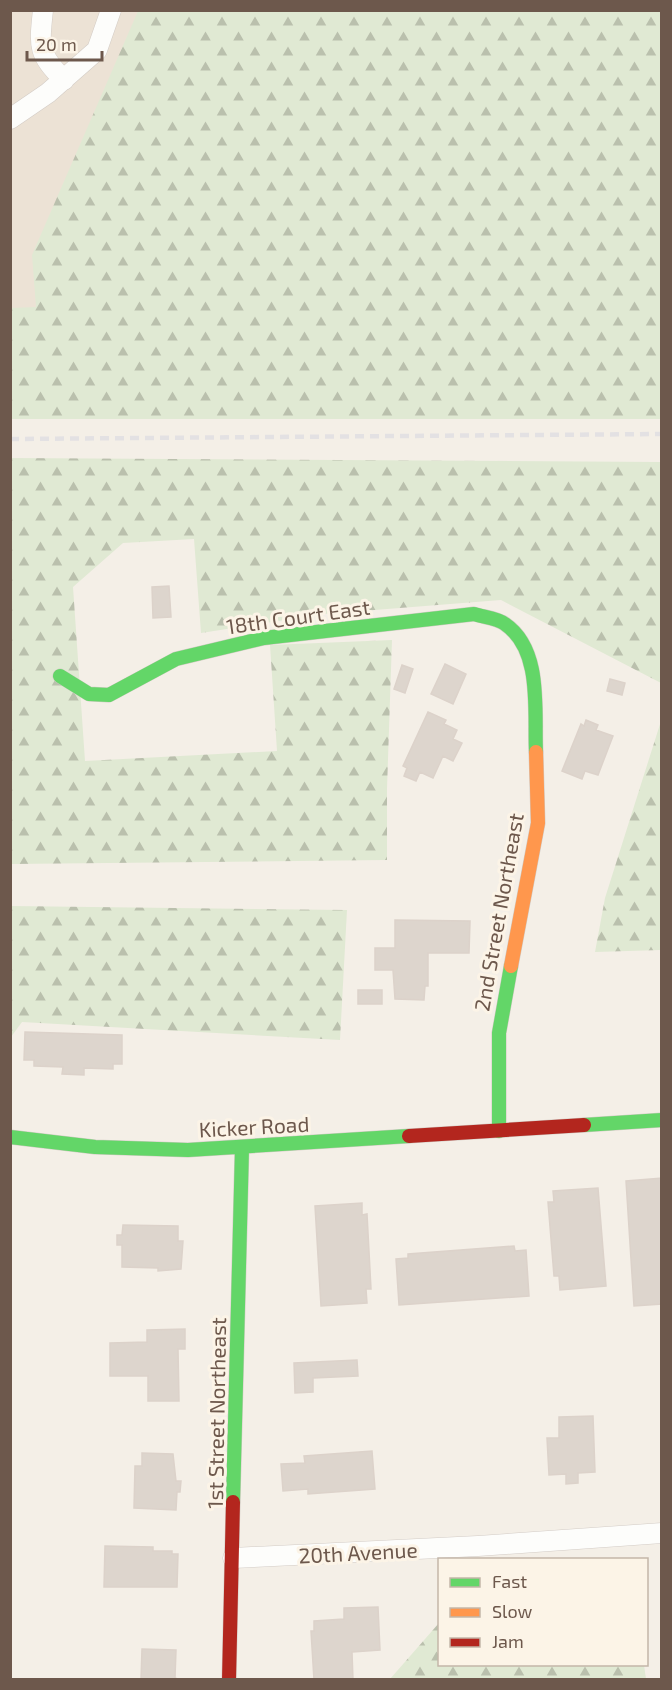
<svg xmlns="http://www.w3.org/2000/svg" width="672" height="1690" viewBox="0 0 672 1690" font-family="'Exo 2',sans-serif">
<defs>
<pattern id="forest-firs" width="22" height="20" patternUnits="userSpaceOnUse" patternTransform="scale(1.5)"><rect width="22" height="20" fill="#e0e9d3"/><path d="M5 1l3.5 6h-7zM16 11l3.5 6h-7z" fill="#bac0ad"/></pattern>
</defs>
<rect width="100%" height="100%" fill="#f4efe7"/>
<!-- residential -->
<path fill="#ece2d5" d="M 11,11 L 184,11 L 11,361 Z"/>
<!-- forest -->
<path fill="url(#forest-firs)" d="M 138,11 L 661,11 L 661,419 L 11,419 L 11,308 L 36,307 L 32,255 Z
M 10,458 L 661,462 L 661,683 L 501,600 L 324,614 L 201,633 L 194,539 L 123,543 L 73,587 L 85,761 L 277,751 L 270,645 L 392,640 L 387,789 L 387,860 L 11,864 Z
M 661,721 L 661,950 L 595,952 L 605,898 Z
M 11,906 L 347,910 L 340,1040 L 22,1022 L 11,1037 Z
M 439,1623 L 440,1664 L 644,1665 L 646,1679 L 390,1679 Z"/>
<!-- building -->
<path fill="#ddd5cd" stroke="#dcd2ca" stroke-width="1.5" d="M 169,586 L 171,617 L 153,618 L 152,587 Z
M 445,664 L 466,674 L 453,704 L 431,694 Z
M 402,665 L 413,669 L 405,693 L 394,689 Z
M 610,679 L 625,683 L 622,695 L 607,691 Z
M 428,712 L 446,720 L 444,724 L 457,730 L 453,739 L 462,743 L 453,761 L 443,756 L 433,778 L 420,772 L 416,781 L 404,776 L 407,768 L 403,766 Z
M 586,720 L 598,725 L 596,730 L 613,736 L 598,775 L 585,771 L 582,779 L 562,771 L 581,724 L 584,726 Z
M 395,920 L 470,921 L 469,953 L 428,953 L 428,986 L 425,986 L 424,1000 L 395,999 L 393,970 L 375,970 L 375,948 L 395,948 Z
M 358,990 L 382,990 L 382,1004 L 358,1004 Z
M 25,1032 L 122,1035 L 122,1064 L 113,1064 L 113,1069 L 84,1068 L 84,1075 L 62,1074 L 63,1067 L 34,1066 L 34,1060 L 24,1060 Z
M 662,1178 L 662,1304 L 634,1306 L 626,1181 Z
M 598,1188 L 606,1286 L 560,1290 L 559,1276 L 554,1276 L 548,1202 L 554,1202 L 553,1191 Z
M 362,1203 L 362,1215 L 367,1214 L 371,1289 L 366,1289 L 367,1303 L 321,1306 L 315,1206 Z
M 123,1225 L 178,1226 L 178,1241 L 183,1241 L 181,1269 L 158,1271 L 158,1268 L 122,1267 L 122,1245 L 117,1245 L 117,1235 L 122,1235 Z
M 514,1246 L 515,1251 L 526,1250 L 529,1296 L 399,1305 L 396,1259 L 408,1258 L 408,1254 Z
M 185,1329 L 185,1349 L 178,1349 L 179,1401 L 148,1401 L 148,1376 L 110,1376 L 110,1343 L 147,1342 L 147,1330 Z
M 357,1360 L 358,1376 L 313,1378 L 313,1392 L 295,1393 L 294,1363 Z
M 593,1416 L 595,1472 L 578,1473 L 578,1483 L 566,1484 L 566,1474 L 549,1475 L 547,1438 L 559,1438 L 559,1417 Z
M 372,1451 L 375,1489 L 308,1494 L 308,1489 L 283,1491 L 281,1464 L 305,1463 L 304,1456 Z
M 142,1453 L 173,1454 L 176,1481 L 181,1481 L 180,1492 L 177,1492 L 176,1510 L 134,1508 L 135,1466 L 142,1466 Z
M 105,1546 L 153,1547 L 153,1551 L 172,1551 L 172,1554 L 178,1554 L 177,1587 L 104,1587 Z
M 378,1607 L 380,1650 L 352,1652 L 353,1680 L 314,1680 L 311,1631 L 314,1631 L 314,1621 L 344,1619 L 344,1608 Z
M 142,1649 L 176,1650 L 175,1678 L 180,1680 L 141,1680 Z"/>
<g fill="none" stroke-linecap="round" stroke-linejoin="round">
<defs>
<path id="street" d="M 43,10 C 39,47 38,54 64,80
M 10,119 L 48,93 L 97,50 L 111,10
M 233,1558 L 478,1546 L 662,1533"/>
<path id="fast" d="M 60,676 L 89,694 L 109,695 L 176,659 L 264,638 L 474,614 C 483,617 498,618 505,624 C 543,650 534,712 536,752
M 584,1125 L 662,1120
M 499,1131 L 499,1033 L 511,966
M 10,1137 L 95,1147 L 188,1150 L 409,1136
M 233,1502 L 242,1148"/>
<path id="slow" d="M 511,966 L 538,823 L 536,752"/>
<path id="jam" d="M 409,1136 L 584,1125
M 229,1680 L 233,1502"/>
</defs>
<!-- street casing -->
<use href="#street" stroke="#d3ccc6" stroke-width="21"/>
<!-- fast casing -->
<use href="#fast" stroke="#d2cbc4" stroke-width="15"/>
<!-- slow casing -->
<use href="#slow" stroke="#d2cbc4" stroke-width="15"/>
<!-- jam casing -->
<use href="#jam" stroke="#d2cbc4" stroke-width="15"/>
<!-- street -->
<use href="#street" stroke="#fdfdfb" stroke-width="20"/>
<!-- fast -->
<use href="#fast" stroke="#63d668" stroke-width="14"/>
<!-- slow -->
<use href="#slow" stroke="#ff974d" stroke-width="14"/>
<!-- jam -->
<use href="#jam" stroke="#b3261e" stroke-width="14"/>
<!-- rail -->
<path stroke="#e3e1e3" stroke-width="4.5" stroke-dasharray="9 6" stroke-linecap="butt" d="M 10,439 L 662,434"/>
</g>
<g text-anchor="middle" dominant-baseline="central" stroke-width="6" stroke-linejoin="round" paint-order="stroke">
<!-- street labels -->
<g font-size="21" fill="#6d584c" stroke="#fcf4e7">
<text transform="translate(298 616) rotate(-8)">18th Court East</text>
<text transform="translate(498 912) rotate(-80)">2nd Street Northeast</text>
<text transform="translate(254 1126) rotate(-3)">Kicker Road</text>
<text transform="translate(216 1413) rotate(-89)">1st Street Northeast</text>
<text transform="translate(358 1552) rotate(-3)">20th Avenue</text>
</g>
</g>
<!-- border -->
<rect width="672" height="1690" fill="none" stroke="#6d584c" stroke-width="24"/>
<!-- legend -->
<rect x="438" y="1558" width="210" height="108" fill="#fcf4e7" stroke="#c3b6a9" stroke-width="1.5"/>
<rect x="450" y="1578" width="30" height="9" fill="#63d668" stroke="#c3b6a9" stroke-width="1.5"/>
<text x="492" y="1588" font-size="18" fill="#6d584c">Fast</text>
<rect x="450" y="1608" width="30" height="9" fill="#ff974d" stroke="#c3b6a9" stroke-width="1.5"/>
<text x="492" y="1618" font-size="18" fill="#6d584c">Slow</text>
<rect x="450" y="1638" width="30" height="9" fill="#b3261e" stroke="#c3b6a9" stroke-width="1.5"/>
<text x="492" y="1648" font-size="18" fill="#6d584c">Jam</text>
<!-- scale -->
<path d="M27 51v9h75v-9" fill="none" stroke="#6d584c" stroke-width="3"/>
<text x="36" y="51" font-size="18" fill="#6d584c" stroke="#fcf4e7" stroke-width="4.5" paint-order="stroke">20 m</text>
</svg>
